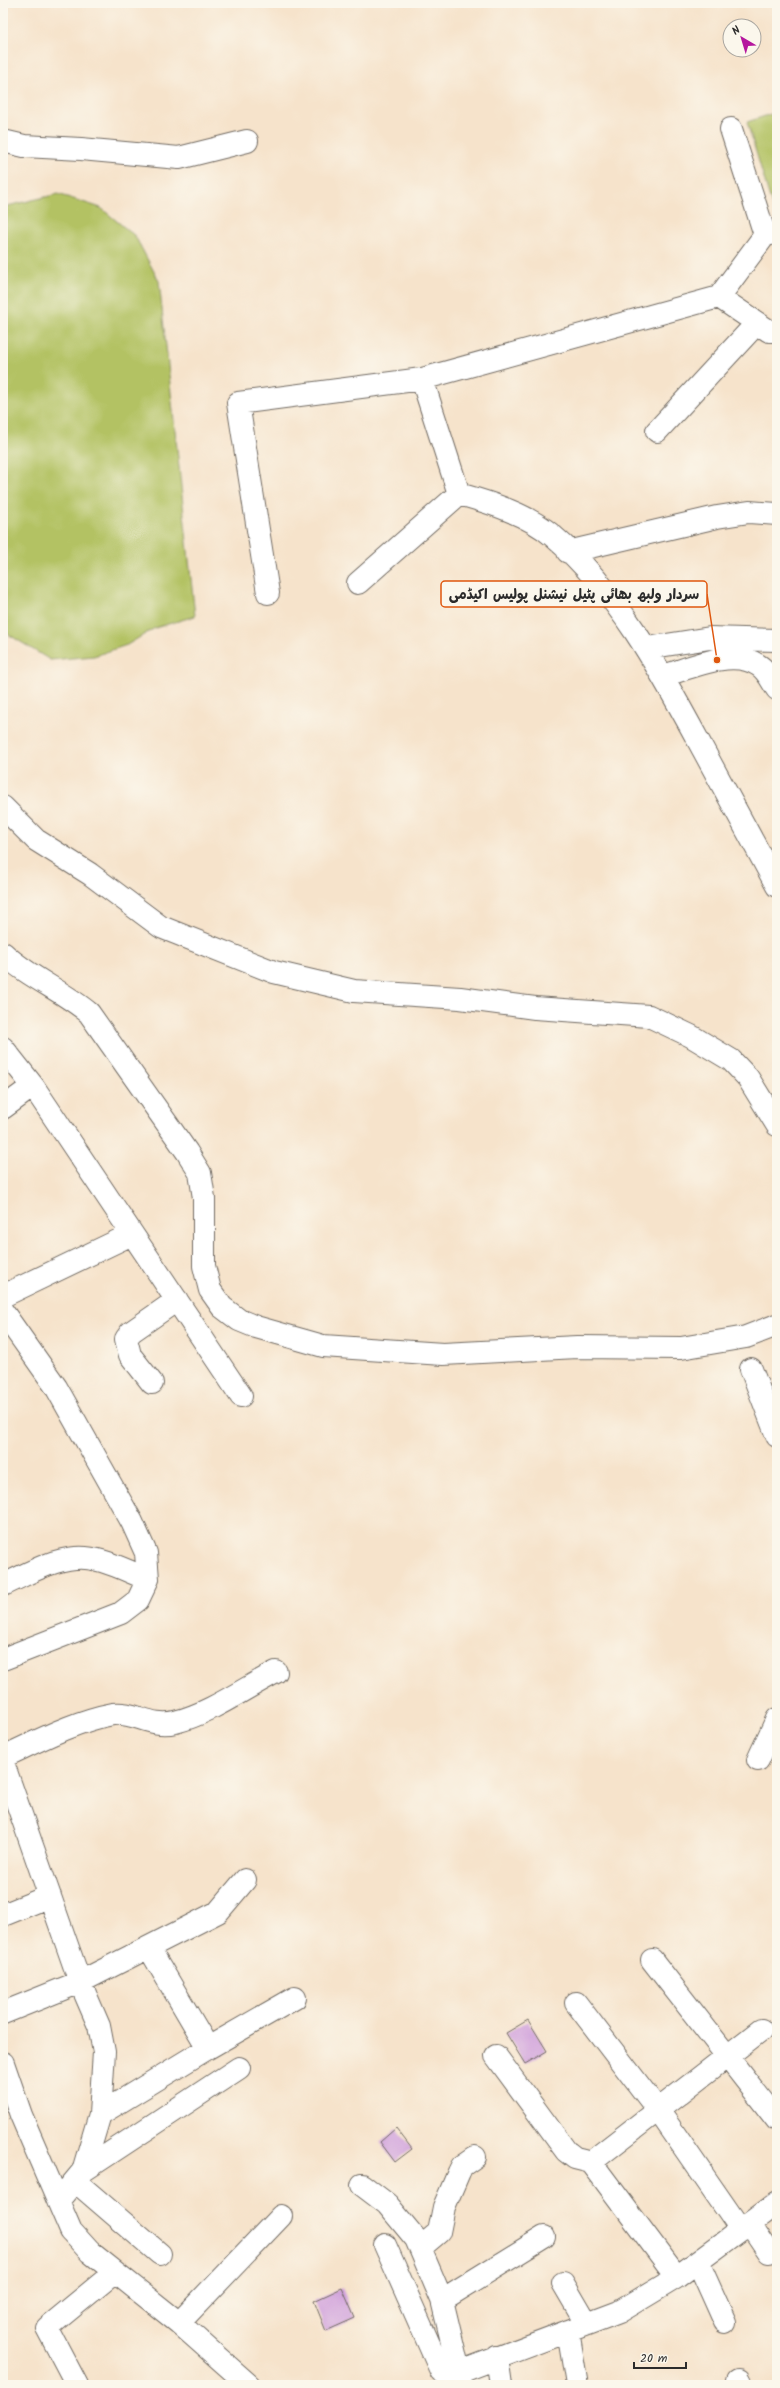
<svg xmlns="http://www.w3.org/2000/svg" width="780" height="2388" viewBox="0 0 780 2388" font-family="Kalam,'Playpen Sans Arabic',sans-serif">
<rect width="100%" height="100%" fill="#fbf7ec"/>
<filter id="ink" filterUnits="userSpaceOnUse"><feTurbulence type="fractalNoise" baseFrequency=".025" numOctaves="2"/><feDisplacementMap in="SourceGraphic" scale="8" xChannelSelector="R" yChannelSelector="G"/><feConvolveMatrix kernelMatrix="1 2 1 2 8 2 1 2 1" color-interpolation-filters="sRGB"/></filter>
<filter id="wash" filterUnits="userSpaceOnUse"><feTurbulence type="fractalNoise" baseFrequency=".012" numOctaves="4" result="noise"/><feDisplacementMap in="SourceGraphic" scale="16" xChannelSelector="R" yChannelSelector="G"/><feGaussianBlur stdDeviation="0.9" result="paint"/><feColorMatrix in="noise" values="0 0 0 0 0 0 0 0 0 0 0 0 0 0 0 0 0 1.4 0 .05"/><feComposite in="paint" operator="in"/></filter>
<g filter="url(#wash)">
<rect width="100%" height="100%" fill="#f6e3cb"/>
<!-- green -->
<path fill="#b3c264" stroke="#6f7648" d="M 777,112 L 777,204 L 772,205 L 747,122 Z
M 58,194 L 101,208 L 135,236 L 159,281 L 195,616 L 155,628 L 127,645 L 94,656 L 50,660 L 3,631 L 3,207 Z"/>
<g id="blocks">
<!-- building -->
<path fill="#d0a0db" d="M 528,2020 L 547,2051 L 525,2064 L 506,2033 Z
M 396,2128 L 412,2149 L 395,2162 L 380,2142 Z
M 342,2288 L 355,2318 L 326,2331 L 314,2301 Z"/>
</g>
</g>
<g filter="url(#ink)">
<use href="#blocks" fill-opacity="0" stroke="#726b63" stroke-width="1"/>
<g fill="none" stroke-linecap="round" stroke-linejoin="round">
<defs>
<path id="minor" d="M 731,129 L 765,235 L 777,233
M 3,141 L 24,146 L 81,149 L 179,158 L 247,141
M 719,297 L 769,331 L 777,331
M 657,431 L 757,323
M 459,494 C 491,503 527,514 553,536 C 618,592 659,668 699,742 C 725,790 751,838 777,886
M 568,552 L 717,517 L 749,512 L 777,514
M 358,583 L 459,494 L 422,379
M 268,593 L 238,403 L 422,379 L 719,297 L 765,235
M 647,648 L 710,638 L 777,640
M 663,676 C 690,668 732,648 758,665 C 767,670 772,682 777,689
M 3,807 L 36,840 L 90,874 L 161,927 L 274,972 L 354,991 L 460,998 L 535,1008 L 649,1016 L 691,1036 L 731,1060 L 748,1078 L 777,1125
M 3,953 C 29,978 62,990 89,1013 L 187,1152 L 200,1173 L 204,1198 L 204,1266 L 210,1290 L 222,1307 L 239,1320 L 256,1327 L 323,1346 L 443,1354 L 577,1347 L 681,1348 L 746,1337 L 777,1325
M 3,1048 L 33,1086 L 241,1396
M 3,1108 L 33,1086
M 3,1296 L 132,1234
M 3,1312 L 56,1387 L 132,1522 L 146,1553 L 148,1579 L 138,1600 L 121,1613 L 3,1659
M 751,1369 L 777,1436
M 152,1383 L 130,1355 L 126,1339 L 131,1332 L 177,1300
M 3,1585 C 26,1575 50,1560 75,1558 C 98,1555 126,1571 148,1579
M 3,1757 C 38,1741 75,1721 113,1714 C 134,1711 151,1728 175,1722 C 209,1714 245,1688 276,1672
M 758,1760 L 777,1719
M 3,1763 L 80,1982 L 99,2026 L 104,2052 L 100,2114 L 83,2171 L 58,2201
M 3,1915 L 50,1896
M 149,1948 L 208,2048
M 652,1960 L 777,2120
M 576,2003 L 658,2110 L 741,2230
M 3,2013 L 80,1982 L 218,1912 L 245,1880
M 496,2056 L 566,2151 L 575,2158 L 591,2162 L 761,2030
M 3,2063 L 21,2115 L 71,2231 L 90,2252 L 179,2323 L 249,2385
M 100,2114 L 208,2048 L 295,1998
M 591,2162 L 677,2277
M 83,2171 L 239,2068
M 75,2181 L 160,2254
M 362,2185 L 387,2204 L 416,2239 L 442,2300 L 459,2371 L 461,2385
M 750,2224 L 769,2252
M 385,2245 L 441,2371 L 449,2376 L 619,2312 L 677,2277 L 777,2203
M 420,2248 L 439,2232 L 444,2207 L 459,2172 L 462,2166 L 475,2157
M 698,2262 L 725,2322
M 563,2283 L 587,2324
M 442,2300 L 544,2237
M 179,2323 L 281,2216
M 568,2331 L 577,2385
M 497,2357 L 501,2385
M 738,2381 L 740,2385
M 77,2385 L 47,2328 L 115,2272"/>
</defs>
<!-- minor casing -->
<use href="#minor" stroke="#726b63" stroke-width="24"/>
<!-- minor -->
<use href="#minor" stroke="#fff" stroke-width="22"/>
</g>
</g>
<!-- callouts -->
<path fill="none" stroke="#df570e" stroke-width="1.5" d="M717 660L707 594"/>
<circle fill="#df570e" stroke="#fbf7ec" stroke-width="1.5" cx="717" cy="660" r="4"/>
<rect fill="#fbf7ec" stroke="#df570e" stroke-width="1.5" x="441" y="581" width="266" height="26" rx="4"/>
<g font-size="14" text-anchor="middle" font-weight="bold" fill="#2b2b2b">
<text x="574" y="599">سردار ولبھ بھائی پٹیل نیشنل پولیس اکیڈمی</text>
</g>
<!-- margin -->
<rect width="780" height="2388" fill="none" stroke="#fbf7ec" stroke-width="16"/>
<!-- north arrow -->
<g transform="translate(742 38) rotate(322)"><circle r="19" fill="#fbf7ec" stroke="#a8a59f"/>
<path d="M0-3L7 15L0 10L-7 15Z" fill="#b5179e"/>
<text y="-6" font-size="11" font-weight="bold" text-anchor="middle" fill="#2b2b2b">N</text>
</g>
<!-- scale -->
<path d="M634 2362v6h52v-6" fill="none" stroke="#2b2b2b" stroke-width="2"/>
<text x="640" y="2362" font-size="12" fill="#2b2b2b" stroke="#fbf7ec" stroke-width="3" paint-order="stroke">20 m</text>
</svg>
